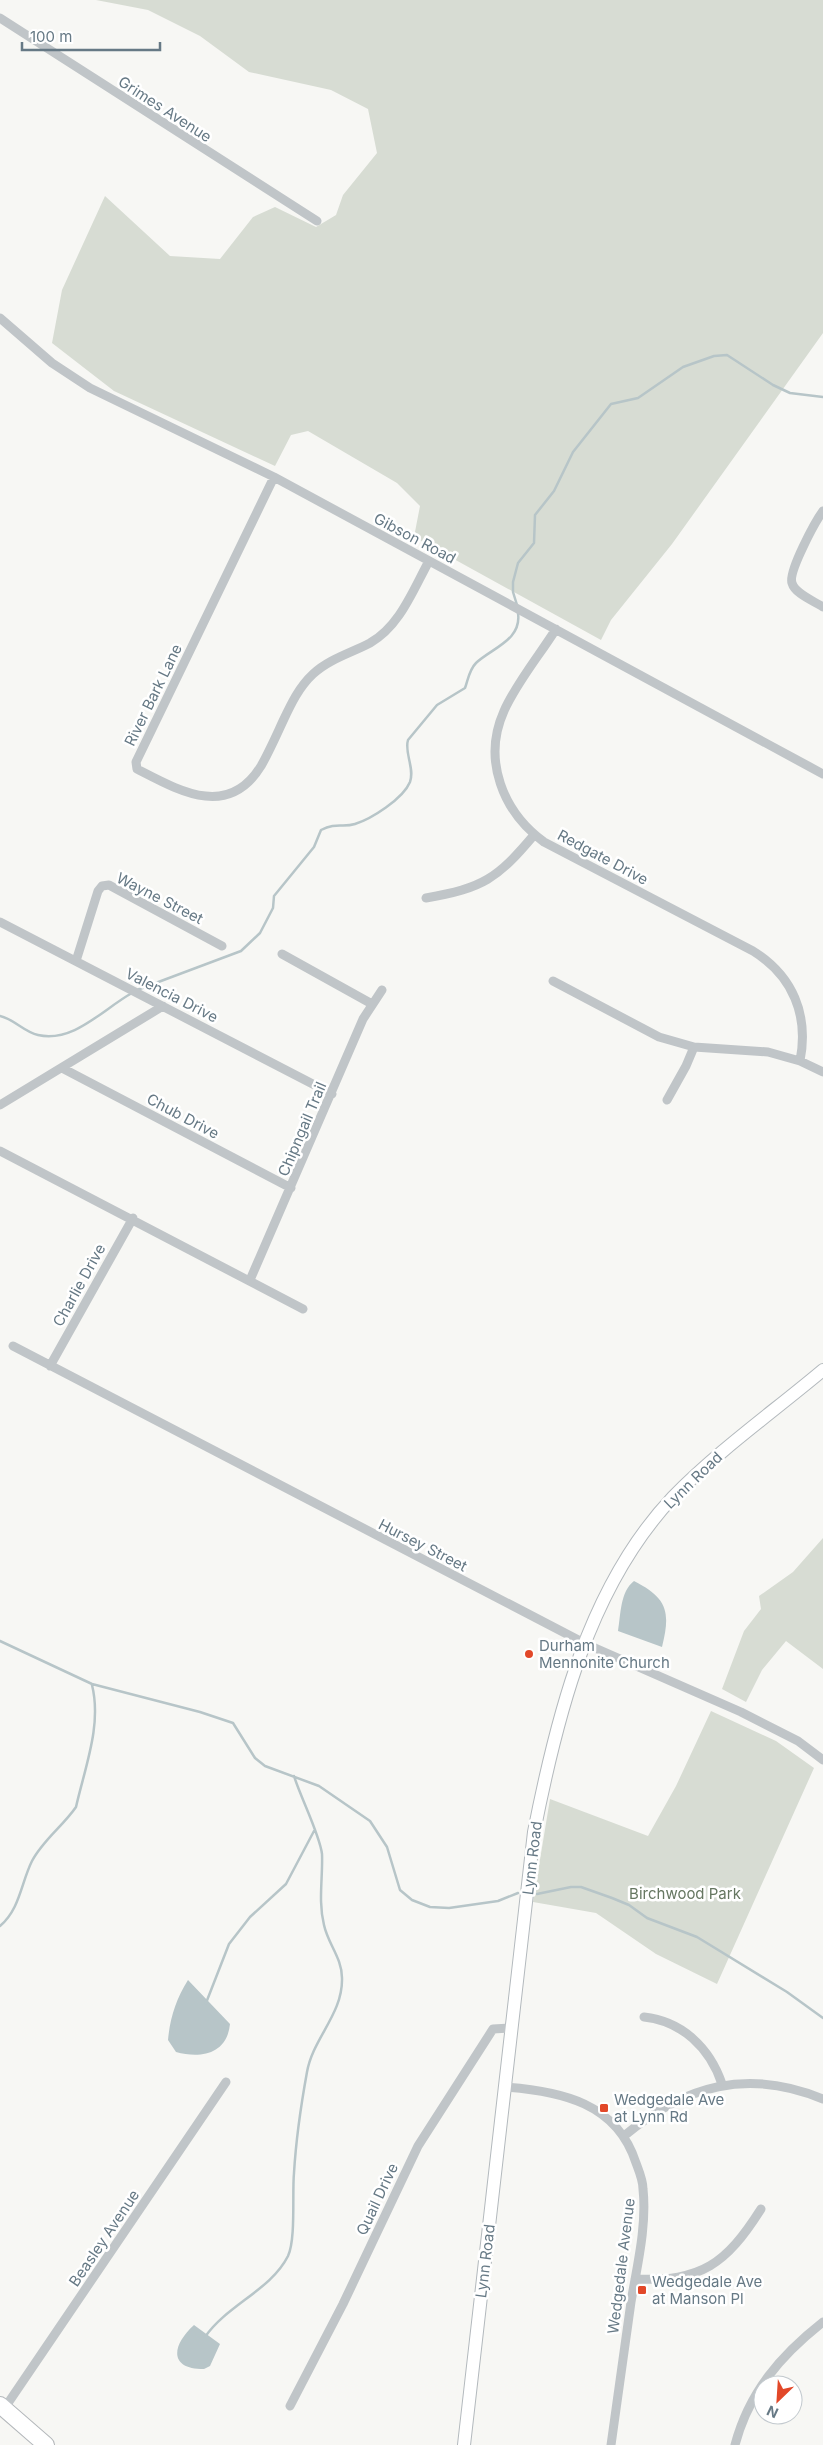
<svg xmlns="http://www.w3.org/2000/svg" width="823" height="2445" viewBox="0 0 823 2445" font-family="Inter,sans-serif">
<rect width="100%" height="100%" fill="#f7f7f4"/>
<!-- green -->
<path fill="#d7dcd3" d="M 96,0 L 823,0 L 823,333 L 672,544 L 611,620 L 601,640 L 414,537 L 420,506 L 397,483 L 308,431 L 291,435 L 275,466 L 114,391 L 52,343 L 62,290 L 105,196 L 170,256 L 220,259 L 253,217 L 275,207 L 316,227 L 336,215 L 343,195 L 377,153 L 368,109 L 331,90 L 249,72 L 200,36 L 148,10 Z
M 823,1538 L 823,1669 L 786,1641 L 762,1670 L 746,1702 L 722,1689 L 744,1631 L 761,1609 L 759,1596 L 793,1572 Z
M 711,1711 L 776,1741 L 814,1768 L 717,1984 L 656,1954 L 596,1913 L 533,1902 L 550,1799 L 648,1836 L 676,1786 Z"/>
<!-- water -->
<path fill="#b7c5c8" d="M 634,1581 C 667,1598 671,1611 662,1647 L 618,1631 C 621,1614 620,1592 634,1581 Z
M 188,1980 L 230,2024 C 227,2054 201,2059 176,2052 L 168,2040 C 170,2018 176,1999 188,1980 Z
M 194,2325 L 220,2344 L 210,2366 L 204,2369 C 168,2369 172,2345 194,2325 Z"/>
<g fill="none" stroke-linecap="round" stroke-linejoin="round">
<!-- stream -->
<path stroke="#b7c5c8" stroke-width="2.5" d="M 517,605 L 513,592 L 513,582 L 518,563 L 534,543 L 535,515 L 554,491 L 573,452 L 611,404 L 638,398 L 683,367 L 714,356 L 727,355 L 773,385 L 790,393 L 823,397
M 137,990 L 241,951 L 260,933 L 273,908 L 274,896 L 314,847 L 321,830 C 336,822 343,828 355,824 C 371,819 403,799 410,782 C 415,768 404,753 408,740 L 437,705 L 465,688 C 468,680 469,670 476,663 C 492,648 522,640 518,613
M 0,1016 C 14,1019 24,1032 38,1035 C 74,1043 103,1009 132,993
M 0,1641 L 92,1684 L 200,1712 L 233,1723 L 255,1758 L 265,1766 L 319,1786 L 370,1821 L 387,1847 L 400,1890 L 412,1900 L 430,1907 L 449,1908 L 498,1901 L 518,1893
M 537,1894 L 571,1887 L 581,1887 L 612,1898 L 629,1905 L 647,1918 L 697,1937 L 787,1992 L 823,2018
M 0,1926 C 20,1909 21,1883 32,1861 C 43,1840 63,1826 76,1807 C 85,1767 102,1725 92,1685
M 206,2003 L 229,1944 L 250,1917 L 286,1884 L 314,1831
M 205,2337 C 227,2305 271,2290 288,2256 C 296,2239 292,2193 294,2173 C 296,2139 301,2105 307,2072 C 313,2038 343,2014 342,1978 C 342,1958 328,1944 324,1925 C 318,1901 323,1877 322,1854 C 320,1835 300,1796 294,1776"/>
<defs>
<path id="secondary" d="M 464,2445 L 534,1832 C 557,1715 589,1586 673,1497 C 719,1450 773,1412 823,1370"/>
<path id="highway" d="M 0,2405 L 46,2445"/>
</defs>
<!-- secondary casing -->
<use href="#secondary" stroke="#b3b9bd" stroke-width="14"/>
<!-- highway casing -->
<use href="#highway" stroke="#b4b8bb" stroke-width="18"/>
<!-- street -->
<path stroke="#c0c5c8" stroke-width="9" d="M 0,18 L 317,221
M 0,318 L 52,363 L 90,388 L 274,477 L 823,774
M 274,477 L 136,762 L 137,769 C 178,790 228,820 261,766 C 269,752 276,736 283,721 C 291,704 299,687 313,674 C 329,659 351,653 370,643 C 400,626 413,590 429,561
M 823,511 C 815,522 788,572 792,583 C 795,594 814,601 823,607
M 556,629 C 539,656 517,682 504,711 C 482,760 503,812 544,842 L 753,951 C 793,976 809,1015 800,1061
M 426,898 C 483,888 497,879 534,835
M 0,922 L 332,1094
M 282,954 L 372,1004
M 76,961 L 98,891 L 102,886 L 109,885 L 222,946
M 553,981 L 659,1037 L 694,1047 L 768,1052 L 800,1061 L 823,1072
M 62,1068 L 291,1188
M 667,1100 L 686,1066 L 694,1047
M 0,1105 L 163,1006
M 0,1151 L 303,1309
M 250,1280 L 363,1019 L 382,990
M 13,1346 L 586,1644 L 741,1712 L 798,1741 L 823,1760
M 50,1366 L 133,1218
M 644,2017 C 682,2021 710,2048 722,2084
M 505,2087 C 561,2091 617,2103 636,2163 C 639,2171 643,2180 643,2189 C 647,2226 637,2266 631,2302 C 624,2350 618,2397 611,2445
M 624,2136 C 685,2085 748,2068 823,2099
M 635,2279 C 702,2282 726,2264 761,2209
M 290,2406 L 343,2304 L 418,2146 L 493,2029 L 512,2028
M 4,2409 L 226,2082
M 735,2445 C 749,2392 781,2355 823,2322"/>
<!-- secondary -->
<use href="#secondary" stroke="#fff" stroke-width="12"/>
<!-- highway -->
<use href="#highway" stroke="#fff" stroke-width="16"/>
</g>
<!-- markers -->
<g fill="#e24829" stroke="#fff" stroke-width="2">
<circle cx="529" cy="1654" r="5"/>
<rect x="599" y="2103" width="10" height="10" rx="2.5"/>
<rect x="637" y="2285" width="10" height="10" rx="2.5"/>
</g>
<g text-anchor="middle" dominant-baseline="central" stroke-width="5" stroke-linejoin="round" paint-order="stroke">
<!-- street labels -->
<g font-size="15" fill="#667985" stroke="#fff">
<text transform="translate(165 109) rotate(33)">Grimes Avenue</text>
<text transform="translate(415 538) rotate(28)">Gibson Road</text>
<text transform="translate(153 695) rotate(-64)">River Bark Lane</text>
<text transform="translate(603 857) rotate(28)">Redgate Drive</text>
<text transform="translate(160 898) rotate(27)">Wayne Street</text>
<text transform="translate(172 995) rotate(27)">Valencia Drive</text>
<text transform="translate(183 1116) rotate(28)">Chub Drive</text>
<text transform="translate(302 1129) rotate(-67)">Chipngail Trail</text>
<text transform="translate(79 1285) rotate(-61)">Charlie Drive</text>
<text transform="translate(693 1480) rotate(-44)">Lynn Road</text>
<text transform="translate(423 1545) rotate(27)">Hursey Street</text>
<text transform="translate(532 1858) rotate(-83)">Lynn Road</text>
<text transform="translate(377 2199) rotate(-65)">Quail Drive</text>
<text transform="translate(104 2238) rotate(-56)">Beasley Avenue</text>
<text transform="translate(485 2261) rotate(-83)">Lynn Road</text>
<text transform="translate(621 2266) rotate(-83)">Wedgedale Avenue</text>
</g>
<!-- poi labels -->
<g font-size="15" fill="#667985" stroke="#fff" text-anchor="start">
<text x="539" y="1645">Durham<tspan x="539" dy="17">Mennonite Church</tspan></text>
<text x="614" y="2099">Wedgedale Ave<tspan x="614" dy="17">at Lynn Rd</tspan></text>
<text x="652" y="2281">Wedgedale Ave<tspan x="652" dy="17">at Manson Pl</tspan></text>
</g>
<!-- park labels -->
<g font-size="15" fill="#667761" stroke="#fff">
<text x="685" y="1893">Birchwood Park</text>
</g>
</g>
<!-- north arrow -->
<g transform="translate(778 2400) rotate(205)"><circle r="24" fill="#ffffff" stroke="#c2c9ce"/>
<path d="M0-4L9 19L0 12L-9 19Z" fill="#e24829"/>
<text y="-8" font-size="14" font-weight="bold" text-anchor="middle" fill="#667985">N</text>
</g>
<!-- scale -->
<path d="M22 42v8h138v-8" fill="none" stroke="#667985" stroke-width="2.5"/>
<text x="30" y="42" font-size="15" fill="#667985" stroke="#ffffff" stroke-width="4" paint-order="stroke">100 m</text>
</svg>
